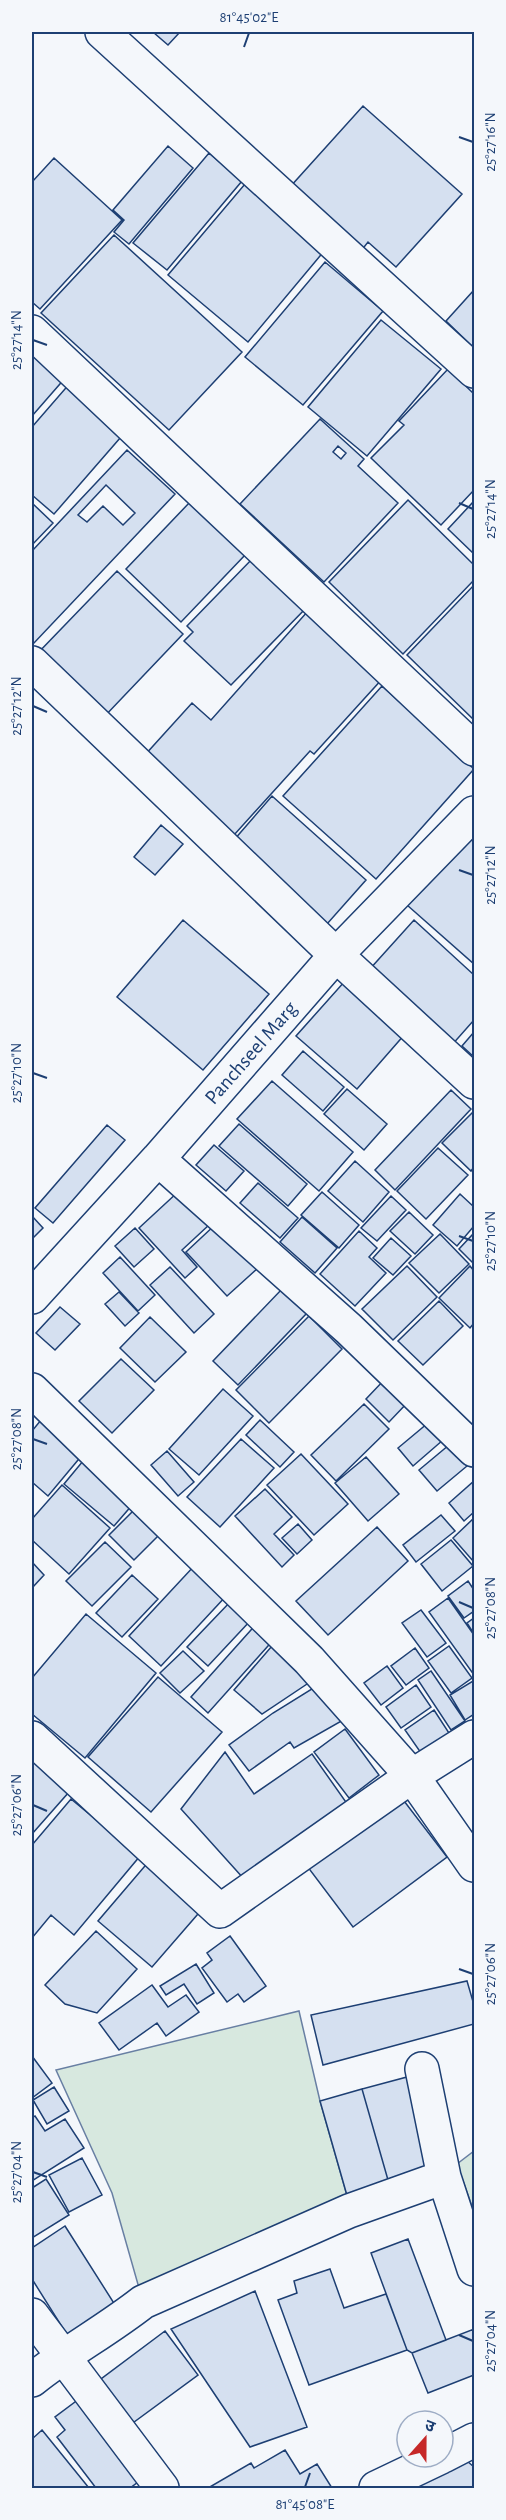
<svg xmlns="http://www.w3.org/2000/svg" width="506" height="2520" viewBox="0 0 506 2520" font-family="'Alegreya Sans','Noto Sans Devanagari',sans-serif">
<rect width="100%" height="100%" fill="#f4f7fb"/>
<!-- green -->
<path fill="#d7e8df" stroke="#687fa3" stroke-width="1.5" d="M 299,2011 L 320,2101 L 348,2199 L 143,2302 L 112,2193 L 56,2070 Z
M 474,2151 L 474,2212 L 457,2164 Z"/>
<!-- building -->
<path fill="#d5e0f0" stroke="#1d3f73" stroke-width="1.5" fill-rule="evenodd" d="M 153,32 L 180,32 L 168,45 Z
M 363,106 L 462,194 L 396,267 L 368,242 L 361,251 L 290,187 Z
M 168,146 L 193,168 L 129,244 L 114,232 L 124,220 L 113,210 Z
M 209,153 L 242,181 L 167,270 L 133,243 Z
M 54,158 L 122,220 L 40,309 L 32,302 L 32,182 Z
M 245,184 L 325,250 L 248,342 L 168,275 Z
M 114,235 L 242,352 L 169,430 L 41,313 Z
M 325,262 L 383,311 L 303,405 L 245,357 Z
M 474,290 L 474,348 L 446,321 Z
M 381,320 L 441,369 L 367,456 L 308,407 Z
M 32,347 L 66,377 L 32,416 Z
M 448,369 L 474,394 L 474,490 L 441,525 L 371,458 L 404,425 L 399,421 Z
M 71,382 L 127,430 L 54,514 L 32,495 L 32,427 Z
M 320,419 L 364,459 L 358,466 L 398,503 L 324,582 L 240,504 ZM 338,446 L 346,453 L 341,459 L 333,452 Z
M 127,450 L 175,494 L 34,643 L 32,641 L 32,551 ZM 106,485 L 135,513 L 123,525 L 103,506 L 87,522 L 78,515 Z
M 408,500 L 474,565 L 474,580 L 403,654 L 329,582 Z
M 474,501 L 474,554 L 448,529 Z
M 190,502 L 246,554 L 181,622 L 126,569 Z
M 32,503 L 53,523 L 32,545 Z
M 254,557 L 307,607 L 231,685 L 184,641 L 193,632 L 187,626 Z
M 117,571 L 183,634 L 103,718 L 36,655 Z
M 474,585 L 474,720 L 407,655 Z
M 308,611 L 383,678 L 314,754 L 310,751 L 234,835 L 144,756 L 192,703 L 211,720 Z
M 382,686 L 474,769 L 376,879 L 283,796 Z
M 272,796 L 366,880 L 327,924 L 234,840 Z
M 161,825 L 183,844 L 155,875 L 134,857 Z
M 474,827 L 474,964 L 407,905 Z
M 183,920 L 269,994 L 203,1070 L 117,997 Z
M 414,920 L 474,975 L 474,1020 L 451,1046 L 369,970 Z
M 345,981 L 405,1034 L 357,1089 L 296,1036 Z
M 474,1032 L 474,1057 L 462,1046 Z
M 303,1051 L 344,1087 L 323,1111 L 282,1075 Z
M 272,1081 L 353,1152 L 319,1191 L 237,1119 Z
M 347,1089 L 387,1124 L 364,1150 L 324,1114 Z
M 451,1090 L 471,1109 L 395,1190 L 375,1170 Z
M 473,1112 L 474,1167 L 471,1171 L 442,1143 Z
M 239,1124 L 307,1184 L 288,1206 L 219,1146 Z
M 107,1125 L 125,1140 L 53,1223 L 35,1208 Z
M 214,1145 L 244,1171 L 226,1191 L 196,1165 Z
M 438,1148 L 468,1175 L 426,1219 L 397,1191 Z
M 355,1161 L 389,1192 L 363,1222 L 328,1191 Z
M 258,1183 L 298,1218 L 280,1238 L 240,1203 Z
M 179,1191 L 210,1224 L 182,1250 L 197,1267 L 185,1278 L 139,1228 Z
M 322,1192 L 359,1225 L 339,1248 L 301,1215 Z
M 460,1194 L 474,1207 L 474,1226 L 457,1246 L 433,1225 Z
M 391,1196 L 406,1210 L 377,1241 L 361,1228 Z
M 409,1212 L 433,1235 L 415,1254 L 390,1231 Z
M 32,1216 L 43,1228 L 32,1239 Z
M 302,1217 L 337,1248 L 315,1273 L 280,1242 Z
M 217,1223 L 258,1268 L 227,1296 L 186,1252 Z
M 135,1228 L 154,1249 L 134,1267 L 115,1246 Z
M 359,1231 L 377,1248 L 369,1257 L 386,1273 L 355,1306 L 320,1274 Z
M 474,1233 L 474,1264 L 459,1249 Z
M 440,1234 L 469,1264 L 439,1293 L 409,1263 Z
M 391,1238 L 411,1256 L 393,1275 L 373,1258 Z
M 120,1257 L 155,1295 L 138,1311 L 103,1273 Z
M 407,1266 L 437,1297 L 393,1340 L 362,1309 Z
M 470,1266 L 474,1271 L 474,1323 L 470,1328 L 439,1298 Z
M 170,1267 L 214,1314 L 194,1333 L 150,1285 Z
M 282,1289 L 307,1313 L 238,1385 L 213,1361 Z
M 119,1292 L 139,1313 L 125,1326 L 105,1304 Z
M 439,1301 L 463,1326 L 423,1365 L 398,1341 Z
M 60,1307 L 80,1324 L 55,1350 L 36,1333 Z
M 309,1316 L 342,1349 L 269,1423 L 236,1390 Z
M 150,1317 L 186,1352 L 155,1382 L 120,1348 Z
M 121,1359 L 154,1390 L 112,1433 L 79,1401 Z
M 385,1379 L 408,1402 L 389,1422 L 366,1399 Z
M 223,1389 L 253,1416 L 199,1475 L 169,1449 Z
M 364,1404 L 389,1429 L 336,1481 L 311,1455 Z
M 41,1420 L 83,1454 L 48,1496 L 32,1482 L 32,1431 Z
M 260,1420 L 294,1452 L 280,1467 L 246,1435 Z
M 428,1423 L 443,1440 L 413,1466 L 398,1448 Z
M 241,1439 L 274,1468 L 220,1527 L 187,1497 Z
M 449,1445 L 467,1466 L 437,1491 L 419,1470 Z
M 167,1451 L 194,1482 L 178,1496 L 151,1465 Z
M 301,1454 L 348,1504 L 314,1535 L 267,1485 Z
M 366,1457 L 399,1494 L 368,1521 L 335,1483 Z
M 83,1461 L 133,1504 L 114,1526 L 64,1484 Z
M 474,1481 L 474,1512 L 464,1521 L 449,1503 Z
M 62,1485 L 110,1528 L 69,1574 L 32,1540 L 32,1519 Z
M 265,1489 L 292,1517 L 274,1534 L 294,1555 L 282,1567 L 235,1516 Z
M 135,1509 L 160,1534 L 134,1560 L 109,1535 Z
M 441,1515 L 455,1531 L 416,1562 L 403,1545 Z
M 474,1518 L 474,1560 L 473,1561 L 453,1538 Z
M 298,1524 L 312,1540 L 297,1554 L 282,1538 Z
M 377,1527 L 408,1561 L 328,1635 L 296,1601 Z
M 451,1540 L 473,1566 L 442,1591 L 421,1564 Z
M 105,1542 L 131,1567 L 92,1606 L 66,1581 Z
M 32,1562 L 44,1575 L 32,1588 Z
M 195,1565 L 227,1595 L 161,1666 L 129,1636 Z
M 132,1575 L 158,1599 L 122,1637 L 96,1613 Z
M 468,1581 L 474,1590 L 474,1611 L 464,1618 L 448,1596 Z
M 448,1598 L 474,1635 L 474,1675 L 429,1612 Z
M 231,1601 L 251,1620 L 208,1666 L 187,1647 Z
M 421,1610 L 446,1643 L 427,1657 L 402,1623 Z
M 86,1614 L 156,1673 L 85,1758 L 32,1714 L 32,1678 Z
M 474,1618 L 474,1634 L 467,1623 Z
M 259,1621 L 276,1637 L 208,1713 L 191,1697 Z
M 278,1639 L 319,1676 L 262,1714 L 234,1690 Z
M 449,1646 L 472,1678 L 451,1693 L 428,1661 Z
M 415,1648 L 429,1668 L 406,1685 L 391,1666 Z
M 183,1651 L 204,1671 L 180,1693 L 160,1673 Z
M 387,1666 L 403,1688 L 381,1705 L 364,1683 Z
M 431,1671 L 465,1721 L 451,1730 L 418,1680 Z
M 158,1677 L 222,1732 L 151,1812 L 88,1757 Z
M 473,1681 L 474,1714 L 465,1720 L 450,1695 Z
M 323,1682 L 345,1719 L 294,1748 L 290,1742 L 249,1771 L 229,1745 L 273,1713 Z
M 416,1685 L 431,1707 L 401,1728 L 386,1707 Z
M 434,1710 L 449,1733 L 421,1753 L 405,1730 Z
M 345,1729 L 379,1775 L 349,1798 L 314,1752 Z
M 225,1752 L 254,1794 L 312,1754 L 348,1805 L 244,1879 L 181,1809 Z
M 32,1760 L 69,1792 L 32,1834 Z
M 401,1797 L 447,1857 L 353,1927 L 307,1866 Z
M 71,1799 L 140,1856 L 74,1935 L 51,1915 L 32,1938 L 32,1845 Z
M 150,1860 L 204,1907 L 152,1967 L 98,1921 Z
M 96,1931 L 137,1969 L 97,2013 L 65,2004 L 45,1985 Z
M 230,1936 L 266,1986 L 244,2002 L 238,1994 L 227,2002 L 202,1968 L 212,1960 L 207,1953 Z
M 196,1964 L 214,1993 L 197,2004 L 184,1984 L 166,1995 L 160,1986 Z
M 467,1981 L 474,2005 L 474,2024 L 323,2065 L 311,2015 Z
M 152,1985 L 168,2007 L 186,1995 L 199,2012 L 166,2036 L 157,2023 L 119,2050 L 99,2023 Z
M 32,2056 L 52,2083 L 32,2098 Z
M 407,2077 L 431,2174 L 390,2187 L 362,2089 Z
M 54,2087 L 69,2111 L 47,2124 L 33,2100 Z
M 362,2089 L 390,2187 L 348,2199 L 320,2101 Z
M 35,2116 L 45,2131 L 65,2119 L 84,2148 L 32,2181 L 32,2118 Z
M 82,2158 L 102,2195 L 69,2212 L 49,2175 Z
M 46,2179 L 69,2215 L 32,2238 L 32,2188 Z
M 65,2226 L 117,2308 L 69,2338 L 32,2279 L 32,2248 Z
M 408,2239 L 446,2340 L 412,2353 L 407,2350 L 371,2253 Z
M 330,2269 L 344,2308 L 386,2294 L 407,2350 L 309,2385 L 278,2300 L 297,2293 L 294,2281 Z
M 255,2291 L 307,2427 L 250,2447 L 171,2329 Z
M 474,2329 L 474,2375 L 428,2393 L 412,2353 Z
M 165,2331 L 198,2375 L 130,2425 L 97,2382 Z
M 79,2399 L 142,2479 L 130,2488 L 96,2488 L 57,2437 L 65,2430 L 55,2417 Z
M 42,2430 L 89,2488 L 32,2488 L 32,2439 Z
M 285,2450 L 300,2474 L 317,2464 L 332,2488 L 208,2488 L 251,2463 L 254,2468 Z
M 467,2461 L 474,2467 L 474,2488 L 388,2488 Z"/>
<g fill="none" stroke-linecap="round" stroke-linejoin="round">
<defs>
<path id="minor" d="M 102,32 L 474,371
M 32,332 L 474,749
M 32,663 L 336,955 L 474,1082
M 158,1159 L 349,1329 L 474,1450
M 32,1297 L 158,1159 L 336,955 L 474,813
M 32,1390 L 309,1660 L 412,1776 L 474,1865
M 32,1738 L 220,1911 L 412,1776 L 474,1737
M 422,2069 L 444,2177 L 474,2269
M 32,2315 L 162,2488
M 32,2380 C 68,2351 106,2331 143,2302 L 349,2211 L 444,2177
M 443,2456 L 474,2440
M 376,2488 L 441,2457"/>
</defs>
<!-- minor casing -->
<use href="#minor" stroke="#1d3f73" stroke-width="36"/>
<!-- minor -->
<use href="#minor" stroke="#f4f7fb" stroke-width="33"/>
</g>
<!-- ticks -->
<path fill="none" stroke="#1d3f73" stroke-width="2" d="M 244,47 L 249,33M 459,137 L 473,142M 33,340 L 47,345M 459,503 L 473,509M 33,706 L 47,712M 459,870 L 473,875M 33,1073 L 47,1078M 459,1236 L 473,1241M 33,1439 L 47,1444M 459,1602 L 473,1608M 33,1805 L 47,1811M 459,1969 L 473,1974M 33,2172 L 47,2177M 459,2335 L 473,2341M 305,2487 L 310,2473"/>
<g text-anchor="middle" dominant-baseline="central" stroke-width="4.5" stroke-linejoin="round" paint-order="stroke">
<!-- street labels -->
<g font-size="21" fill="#1d3f73" stroke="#f4f7fb">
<text transform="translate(251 1053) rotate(-49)">Panchseel Marg</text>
</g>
</g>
<!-- border -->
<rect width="506" height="2520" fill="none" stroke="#f4f7fb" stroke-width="66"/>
<!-- north arrow -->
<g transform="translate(425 2439) rotate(21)"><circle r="28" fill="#f4f7fb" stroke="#9eadc5" stroke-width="1.5"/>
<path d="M0-4.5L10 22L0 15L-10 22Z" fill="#c62828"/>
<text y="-9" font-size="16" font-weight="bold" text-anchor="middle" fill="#1d3f73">उ</text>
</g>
<rect x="33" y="33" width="440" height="2454" fill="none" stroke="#1d3f73" stroke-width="2"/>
<g font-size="15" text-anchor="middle" fill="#1d3f73">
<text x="249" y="22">81°45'02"E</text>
<text transform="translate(490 142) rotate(-90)" y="5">25°27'16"N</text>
<text transform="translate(16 340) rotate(-90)" y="5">25°27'14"N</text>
<text transform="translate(490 509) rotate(-90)" y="5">25°27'14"N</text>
<text transform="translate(16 706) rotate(-90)" y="5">25°27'12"N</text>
<text transform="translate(490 875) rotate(-90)" y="5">25°27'12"N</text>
<text transform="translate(16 1073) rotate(-90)" y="5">25°27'10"N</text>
<text transform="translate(490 1241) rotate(-90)" y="5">25°27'10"N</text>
<text transform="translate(16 1439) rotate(-90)" y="5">25°27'08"N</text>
<text transform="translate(490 1608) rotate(-90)" y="5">25°27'08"N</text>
<text transform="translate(16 1805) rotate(-90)" y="5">25°27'06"N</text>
<text transform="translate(490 1974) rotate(-90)" y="5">25°27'06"N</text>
<text transform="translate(16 2172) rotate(-90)" y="5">25°27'04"N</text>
<text transform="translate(490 2341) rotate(-90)" y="5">25°27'04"N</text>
<text x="305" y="2509">81°45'08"E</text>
</g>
</svg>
